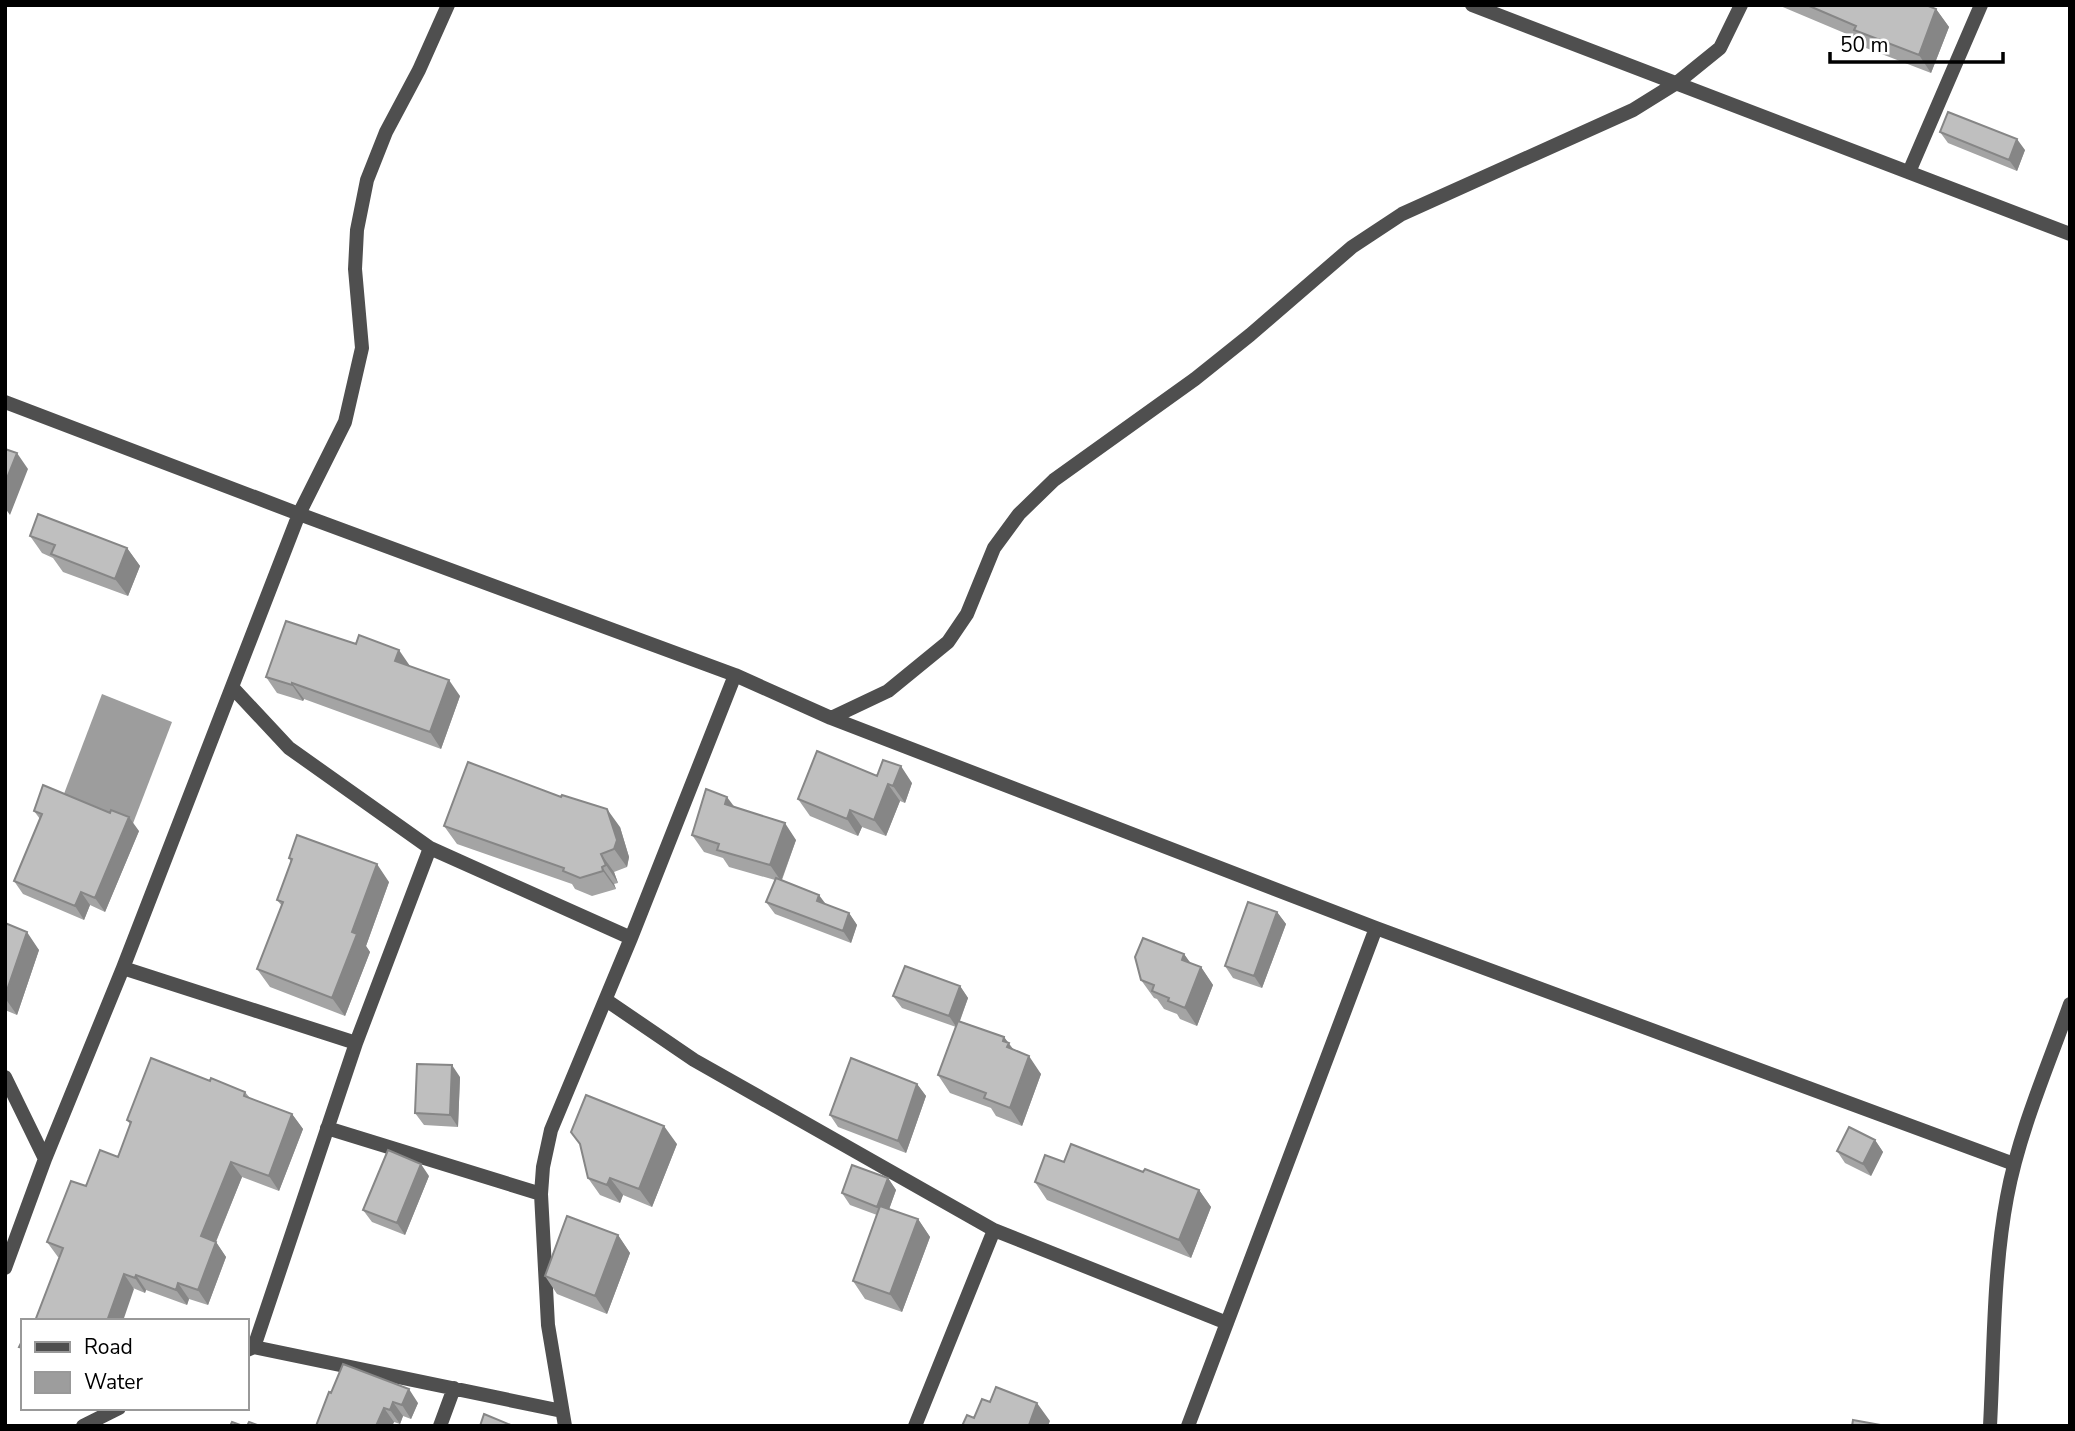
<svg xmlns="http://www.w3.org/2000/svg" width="2075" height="1431" viewBox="0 0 2075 1431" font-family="'Nunito Sans',sans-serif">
<rect width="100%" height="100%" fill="#fff"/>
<!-- water -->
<path fill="#9d9d9d" d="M 102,694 L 172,722 L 132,826 L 62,799 Z"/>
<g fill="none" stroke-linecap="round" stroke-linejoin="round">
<!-- street -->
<path stroke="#4f4f4f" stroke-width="14" d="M 1472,5 L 2070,234
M 1909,172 L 1981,5
M 5,402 L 299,514 L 735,675 L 831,718 L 1376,928 L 2014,1164
M 232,687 L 289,748 L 430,848 L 631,938
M 831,718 L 888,691 L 948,642 L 967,614 L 994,548 L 1019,514 L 1054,480 L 1195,379 L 1250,335 L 1352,247 L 1402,214 L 1633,110 L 1678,82 L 1720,48 L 1741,5
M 123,968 L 356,1043
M 606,1000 L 694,1060 L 994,1230 L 1227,1323
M 5,1077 L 45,1159
M 327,1128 L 541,1194
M 5,1268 L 45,1159 L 123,968 L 299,514 L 345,422 L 362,348 L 355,269 L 357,230 L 367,180 L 386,132 L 419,70 L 448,5
M 254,1347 L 356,1043 L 430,848
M 247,1350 L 254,1347 L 562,1411
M 83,1426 L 119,1408
M 440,1426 L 454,1388
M 565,1426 L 548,1325 L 541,1194 L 543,1167 L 551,1130 L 631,938 L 735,675
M 915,1426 L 994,1230
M 1188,1426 L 1376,928
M 1990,1426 C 1994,1351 1993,1271 2007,1197 C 2019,1132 2048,1066 2070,1004"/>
</g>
<!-- wall -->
<path fill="#a4a4a4" d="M 1778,5 L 1926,5 L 1936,9 L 1949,27 L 1931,73 L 1866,48 L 1861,40 Z
M 1940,132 L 2025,150 L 2017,171 L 1948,143 Z
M 30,536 L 127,548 L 140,566 L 128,596 L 63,572 L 53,558 L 42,553 Z
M 410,666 L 460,696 L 441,749 L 304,699 L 303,701 L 277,693 L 266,677 Z
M 877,776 L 912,783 L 905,803 L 900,801 L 886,836 L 862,827 L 858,836 L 810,816 L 798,799 Z
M 734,807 L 796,840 L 782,880 L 827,905 L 849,913 L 857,925 L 851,943 L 775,914 L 766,902 L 775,880 L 729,867 L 723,858 L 704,852 L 692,835 Z
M 34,811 L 139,831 L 105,912 L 90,905 L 84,920 L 23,894 L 14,881 L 40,819 Z
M 444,826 L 620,827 L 629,857 L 627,867 L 614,872 L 618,883 L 614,884 L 616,889 L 592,896 L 575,889 L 572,884 L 457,844 Z
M 289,858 L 389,882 L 366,946 L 370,952 L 345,1016 L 270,987 L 257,969 L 282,906 L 277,900 L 291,862 Z
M 1277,912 L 1286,924 L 1262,988 L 1233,978 L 1225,966 Z
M 5,923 L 39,950 L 17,1015 L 5,1010 Z
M 1184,954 L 1190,963 L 1201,967 L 1213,985 L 1197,1026 L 1180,1019 L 1177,1014 L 1164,1009 L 1157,999 L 1154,998 L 1141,980 Z
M 960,986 L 968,998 L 960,1021 L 1004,1037 L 1014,1050 L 1041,1074 L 1022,1126 L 996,1116 L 991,1108 L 950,1093 L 938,1075 L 956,1027 L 902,1008 L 893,996 Z
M 460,1077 L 458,1127 L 424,1125 L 415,1113 Z
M 917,1084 L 926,1096 L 906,1153 L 838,1127 L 830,1115 Z
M 245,1092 L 250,1098 L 292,1114 L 303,1129 L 279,1191 L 242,1177 L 216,1242 L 226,1257 L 208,1305 L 189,1299 L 187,1305 L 146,1290 L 145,1293 L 58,1257 L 47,1242 L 86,1186 L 118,1157 L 130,1124 L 127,1120 Z
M 571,1132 L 677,1144 L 652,1207 L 623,1195 L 620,1203 L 600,1195 L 588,1178 L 581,1146 Z
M 1875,1140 L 1883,1152 L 1871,1176 L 1845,1163 L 1837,1151 Z
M 1064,1162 L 1143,1172 L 1199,1190 L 1211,1207 L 1191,1258 L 1047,1200 L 1035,1182 Z
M 429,1176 L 405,1235 L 372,1222 L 363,1210 Z
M 888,1178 L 896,1190 L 889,1209 L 918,1219 L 930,1237 L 902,1312 L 865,1299 L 853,1281 L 877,1215 L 850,1205 L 842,1193 Z
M 618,1235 L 630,1253 L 607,1314 L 557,1294 L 545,1276 Z
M 331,1393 L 418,1403 L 411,1419 L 403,1416 L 400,1424 L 394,1422 L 392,1426 L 316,1426 Z"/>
<!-- shaded-wall -->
<path fill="#868686" d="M 1936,9 L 1949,27 L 1931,73 L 1919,55 Z
M 2017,139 L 2025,150 L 2017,171 L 2009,160 Z
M 17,453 L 28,469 L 10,515 L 5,508 L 5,483 Z
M 127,548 L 140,566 L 128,596 L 115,579 Z
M 399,650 L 410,666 L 395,661 Z
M 449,680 L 460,696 L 441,749 L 430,732 Z
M 292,683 L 304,699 L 303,701 L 292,685 Z
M 901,766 L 912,783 L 905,803 L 893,786 Z
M 888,784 L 900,801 L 886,836 L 874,820 Z
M 727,797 L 739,813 L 725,804 Z
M 607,809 L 620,827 L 629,857 L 627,867 L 614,849 Z
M 850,810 L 862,827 L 858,836 L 847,819 Z
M 129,817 L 139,831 L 105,912 L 95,898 Z
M 785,823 L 796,840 L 781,881 L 770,865 Z
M 601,854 L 614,872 L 618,883 L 606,865 Z
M 377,864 L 389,882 L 366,946 L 370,952 L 345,1016 L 332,998 L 352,932 Z
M 602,867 L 614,884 L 616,889 L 603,871 Z
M 81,892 L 90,905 L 84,920 L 75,906 Z
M 819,895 L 828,907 L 817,901 Z
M 1277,912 L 1286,924 L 1262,988 L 1254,976 Z
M 849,913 L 857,925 L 851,943 L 843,931 Z
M 27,932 L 39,950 L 17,1015 L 5,998 L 5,996 Z
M 1184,954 L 1197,972 L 1182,960 Z
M 1201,967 L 1213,985 L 1197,1026 L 1185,1008 Z
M 960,986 L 968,998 L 957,1028 L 949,1016 Z
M 1004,1037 L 1021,1061 L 1020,1065 L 1003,1041 Z
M 1029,1056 L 1041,1074 L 1022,1126 L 1010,1108 Z
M 452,1065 L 460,1077 L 458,1127 L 450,1115 Z
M 917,1084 L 926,1096 L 906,1153 L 898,1141 Z
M 292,1114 L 303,1129 L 279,1191 L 269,1176 Z
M 664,1126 L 677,1144 L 652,1207 L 639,1189 Z
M 1875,1140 L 1883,1152 L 1871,1176 L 1863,1164 Z
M 231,1162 L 242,1177 L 212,1251 L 201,1236 Z
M 421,1164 L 429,1176 L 405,1235 L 397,1223 Z
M 610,1178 L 623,1195 L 620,1203 L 607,1185 Z
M 888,1178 L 896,1190 L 886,1218 L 877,1207 Z
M 1199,1190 L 1211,1207 L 1191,1258 L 1179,1240 Z
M 918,1219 L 930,1237 L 902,1312 L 890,1294 Z
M 618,1235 L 630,1253 L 607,1314 L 595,1296 Z
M 216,1242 L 226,1257 L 208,1305 L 198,1290 Z
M 124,1274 L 134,1289 L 123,1321 L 107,1321 Z
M 136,1275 L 146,1290 L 145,1293 L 135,1278 Z
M 178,1283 L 189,1299 L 187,1305 L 176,1290 Z
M 409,1389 L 418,1403 L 411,1419 L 402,1405 Z
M 393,1402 L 403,1416 L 400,1424 L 390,1410 Z
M 1037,1403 L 1050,1421 L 1048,1426 L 1029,1426 Z
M 384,1408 L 394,1422 L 392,1426 L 376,1426 Z"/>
<!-- building -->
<path fill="#bfbfbf" stroke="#868686" stroke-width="2" d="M 1807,5 L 1926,5 L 1936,9 L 1919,55 L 1854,30 L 1856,26 Z
M 1948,112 L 2017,139 L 2009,160 L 1940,132 Z
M 5,449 L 17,453 L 5,483 Z
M 38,514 L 127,548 L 115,579 L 51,554 L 55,545 L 30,536 Z
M 286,621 L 356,644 L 359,635 L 399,650 L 395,661 L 449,680 L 430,732 L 292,683 L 292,685 L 266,677 Z
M 817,751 L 877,776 L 883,760 L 901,766 L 893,786 L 888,784 L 874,820 L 850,810 L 847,819 L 798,799 Z
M 468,762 L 561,797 L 562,795 L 607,809 L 617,840 L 614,849 L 601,854 L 606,865 L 602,867 L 603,871 L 580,878 L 563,871 L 564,868 L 444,826 Z
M 43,785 L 110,813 L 111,810 L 129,817 L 95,898 L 81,892 L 75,906 L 14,881 L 42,814 L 34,811 Z
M 706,789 L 727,797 L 725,804 L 785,823 L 770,865 L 717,850 L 719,844 L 692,835 Z
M 297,835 L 377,864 L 352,932 L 357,934 L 332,998 L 257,969 L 283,902 L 277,900 L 292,859 L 289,858 Z
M 776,878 L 819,895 L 817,901 L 849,913 L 843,931 L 766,902 Z
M 1248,902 L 1277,912 L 1254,976 L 1225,966 Z
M 5,923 L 27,932 L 5,996 Z
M 1143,938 L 1184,954 L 1182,960 L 1201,967 L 1185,1008 L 1168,1001 L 1169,998 L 1152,991 L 1154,985 L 1141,980 L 1135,957 Z
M 905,966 L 960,986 L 949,1016 L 893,996 Z
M 958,1021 L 1004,1037 L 1003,1041 L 1009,1043 L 1007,1047 L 1029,1056 L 1010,1108 L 984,1098 L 986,1093 L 938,1075 Z
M 151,1058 L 210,1081 L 211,1078 L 245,1092 L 244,1096 L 292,1114 L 269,1176 L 231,1162 L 201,1236 L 216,1242 L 198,1290 L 178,1283 L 176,1290 L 136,1275 L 135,1278 L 124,1274 L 107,1321 L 35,1321 L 63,1248 L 47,1242 L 71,1181 L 86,1186 L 100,1150 L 118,1157 L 131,1122 L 127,1120 Z
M 851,1058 L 917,1084 L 898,1141 L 830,1115 Z
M 417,1064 L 452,1065 L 450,1115 L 415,1113 Z
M 586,1095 L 664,1126 L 639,1189 L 610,1178 L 607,1185 L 588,1178 L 580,1144 L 571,1132 Z
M 1849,1127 L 1875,1140 L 1863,1164 L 1837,1151 Z
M 1071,1144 L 1143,1172 L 1145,1169 L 1199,1190 L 1179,1240 L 1035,1182 L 1045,1155 L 1064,1162 Z
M 388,1150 L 421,1164 L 397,1223 L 363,1210 Z
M 852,1165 L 888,1178 L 877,1207 L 842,1193 Z
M 880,1206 L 918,1219 L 890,1294 L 853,1281 Z
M 567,1216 L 618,1235 L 595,1296 L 545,1276 Z
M 23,1339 L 23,1348 L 19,1347 Z
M 343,1364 L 409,1389 L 402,1405 L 393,1402 L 390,1410 L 384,1408 L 376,1426 L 316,1426 L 329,1392 L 331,1393 Z
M 996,1387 L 1037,1403 L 1029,1425 L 1030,1426 L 962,1426 L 967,1415 L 974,1418 L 982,1399 L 990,1402 Z
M 484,1414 L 513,1426 L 480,1426 Z
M 1853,1420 L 1886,1426 L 1852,1426 Z
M 232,1422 L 243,1426 L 230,1426 Z
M 249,1422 L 260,1426 L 247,1426 Z"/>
<!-- border -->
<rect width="2075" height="1431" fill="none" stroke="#000000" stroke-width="14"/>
<!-- legend -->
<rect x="21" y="1319" width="228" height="91" fill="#ffffff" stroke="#999999" stroke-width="2"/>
<rect x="35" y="1342" width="35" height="10" fill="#4f4f4f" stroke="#999999" stroke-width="2"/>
<text x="84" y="1354" font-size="21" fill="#000000">Road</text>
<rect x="35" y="1372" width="35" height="21" fill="#9d9d9d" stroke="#999999" stroke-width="2"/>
<text x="84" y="1389" font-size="21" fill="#000000">Water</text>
<!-- scale -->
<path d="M1830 52v10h173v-10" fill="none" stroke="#000000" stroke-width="3.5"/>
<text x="1840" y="52" font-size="21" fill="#000000" stroke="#ffffff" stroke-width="5" paint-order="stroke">50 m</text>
</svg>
